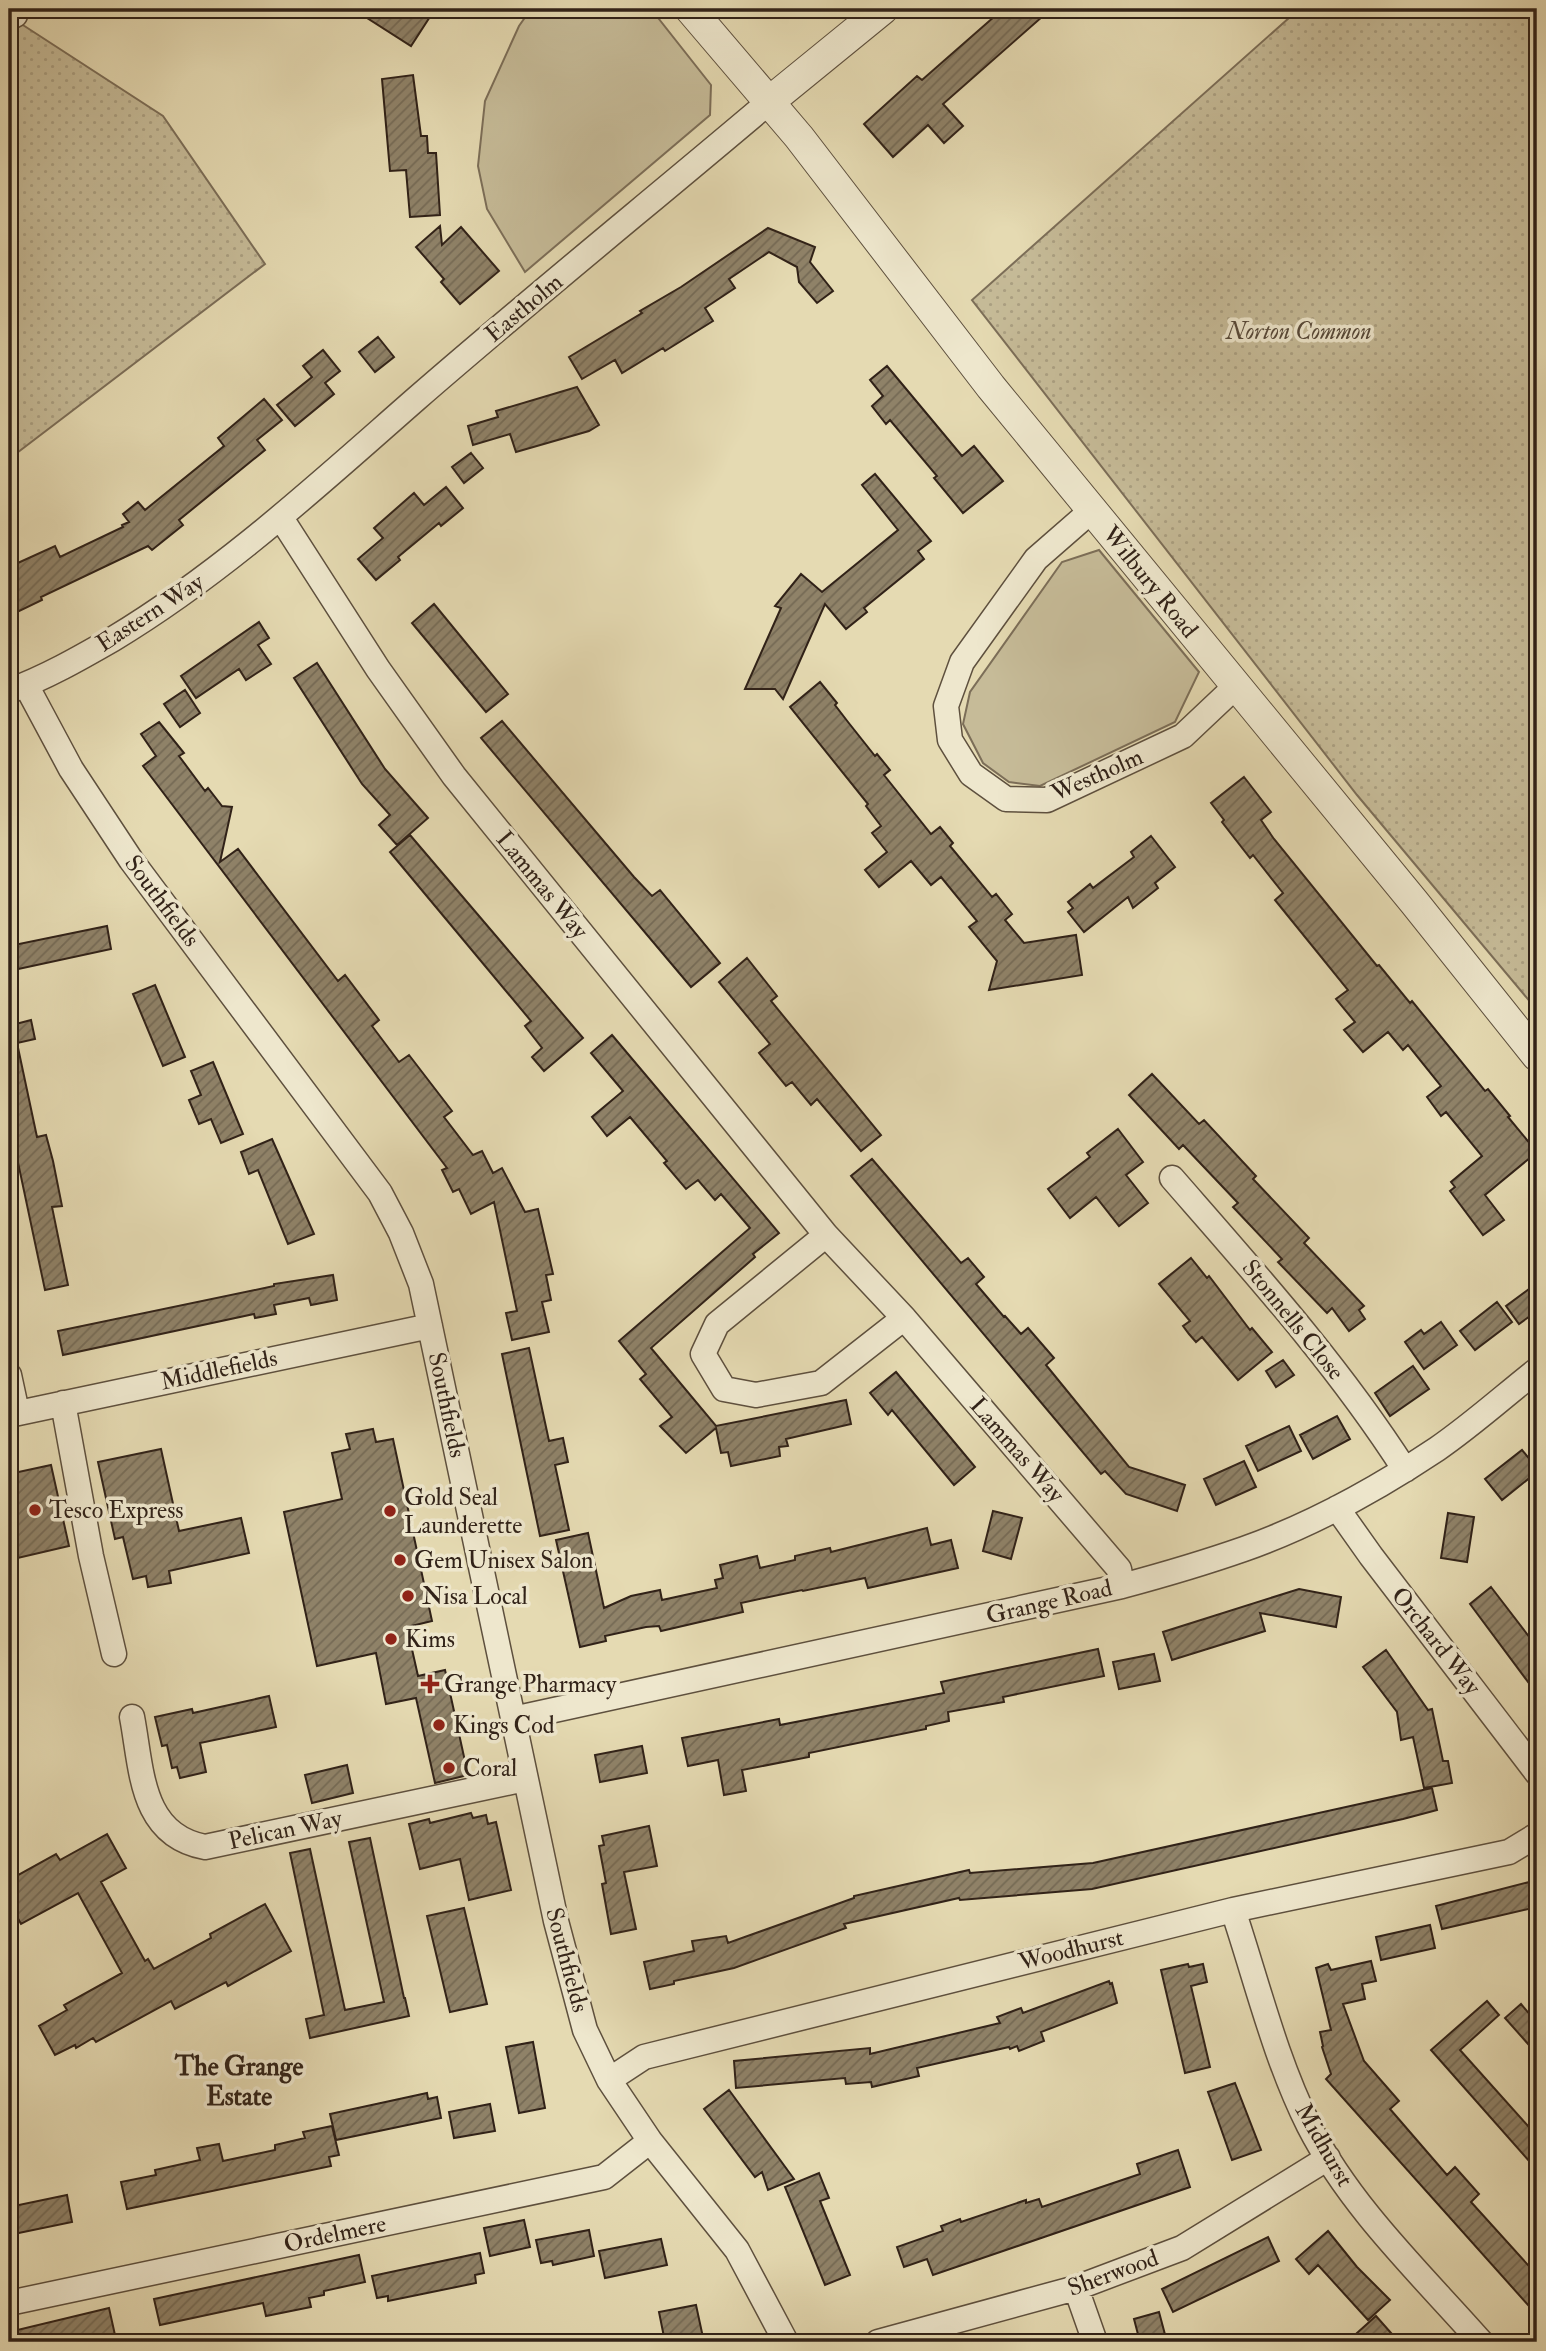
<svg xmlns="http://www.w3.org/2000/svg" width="1546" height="2351" viewBox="0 0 1546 2351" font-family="'IM FELL Double Pica',serif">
<defs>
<pattern id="park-dots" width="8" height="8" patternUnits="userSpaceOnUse" patternTransform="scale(1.75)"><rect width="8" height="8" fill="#c6bb98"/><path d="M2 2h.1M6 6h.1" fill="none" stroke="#aba082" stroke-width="1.8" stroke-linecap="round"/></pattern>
<pattern id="building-hatch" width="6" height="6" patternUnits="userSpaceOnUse" patternTransform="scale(1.75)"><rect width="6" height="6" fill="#8f8268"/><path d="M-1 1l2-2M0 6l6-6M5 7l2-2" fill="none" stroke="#756a55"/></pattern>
</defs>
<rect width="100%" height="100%" fill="#e5dab2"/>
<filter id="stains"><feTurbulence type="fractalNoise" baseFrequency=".00286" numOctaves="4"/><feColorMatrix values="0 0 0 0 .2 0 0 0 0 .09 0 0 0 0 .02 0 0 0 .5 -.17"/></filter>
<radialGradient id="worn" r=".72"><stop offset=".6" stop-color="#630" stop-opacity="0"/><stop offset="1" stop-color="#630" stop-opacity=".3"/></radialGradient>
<!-- grass -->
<path fill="#c6bb98" stroke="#7c6e58" stroke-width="2" d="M 531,9 L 651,9 L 711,85 L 710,115 L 525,272 L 487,209 L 478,166 L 485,101 L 519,26 Z
M 1099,550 L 1199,672 L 1175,722 L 1040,786 L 1009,782 L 983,763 L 963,724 L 970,692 L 1062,562 Z"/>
<!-- park -->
<path fill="url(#park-dots)" stroke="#7c6e58" stroke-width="2" d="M 1299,9 L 1537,9 L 1537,1010 L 1357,795 L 972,300 Z
M 9,16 L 163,116 L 265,264 L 9,459 Z"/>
<!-- building -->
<path fill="url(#building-hatch)" stroke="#312218" stroke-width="2" d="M 353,9 L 435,9 L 411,46 Z
M 1003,9 L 1051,9 L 943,104 L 963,126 L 944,143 L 928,125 L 893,157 L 864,124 L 917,76 L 922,80 Z
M 413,75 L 421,136 L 427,136 L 428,153 L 436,153 L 440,215 L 410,217 L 406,170 L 390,171 L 382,79 Z
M 440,226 L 442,245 L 461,227 L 499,271 L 460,304 L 441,282 L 444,279 L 416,247 Z
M 768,228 L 815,247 L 810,262 L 833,291 L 817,303 L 799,282 L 797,267 L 769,252 L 729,279 L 735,288 L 705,308 L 713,321 L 665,351 L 663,348 L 622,373 L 615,360 L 582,379 L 569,357 L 642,313 L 640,311 L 681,287 Z
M 378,337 L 394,357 L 375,372 L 359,352 Z
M 323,350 L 340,371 L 325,383 L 334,394 L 295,426 L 277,405 L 312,377 L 303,366 Z
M 887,366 L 962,456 L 974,446 L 1003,481 L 963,513 L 934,478 L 937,476 L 890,420 L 886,424 L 872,406 L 883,396 L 870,380 Z
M 577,387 L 599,425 L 589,431 L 516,452 L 510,434 L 473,445 L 468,426 L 498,417 L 496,411 Z
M 264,399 L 282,420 L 257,440 L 265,450 L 179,520 L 183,525 L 152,550 L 148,546 L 41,597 L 42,600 L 9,616 L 9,567 L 55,546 L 60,557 L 123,527 L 122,525 L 129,522 L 123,514 L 138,502 L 145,510 L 224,446 L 218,438 Z
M 471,453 L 483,468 L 464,483 L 452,467 Z
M 875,474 L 931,541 L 918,551 L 924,559 L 864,608 L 867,612 L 846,629 L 825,604 L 783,699 L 775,689 L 745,689 L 781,608 L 775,606 L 801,574 L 822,592 L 898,530 L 862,485 Z
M 446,487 L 463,508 L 441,526 L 439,523 L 398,557 L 400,560 L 376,580 L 358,559 L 383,538 L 374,528 L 414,493 L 424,505 Z
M 434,604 L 508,694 L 486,712 L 412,623 Z
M 259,622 L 269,638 L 258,645 L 271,664 L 246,680 L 239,669 L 196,698 L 181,676 Z
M 317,663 L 385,769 L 428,818 L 397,845 L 379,825 L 390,815 L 362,784 L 294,678 Z
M 820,682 L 837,703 L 835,705 L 848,722 L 875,756 L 877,754 L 890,770 L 884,775 L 931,834 L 940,827 L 953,843 L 950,846 L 992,897 L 996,894 L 1012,914 L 1005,920 L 1024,943 L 1076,935 L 1082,975 L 989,990 L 997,961 L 969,927 L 977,921 L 941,877 L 931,885 L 911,861 L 879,887 L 865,870 L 887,852 L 872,833 L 881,826 L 866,806 L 868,804 L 790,707 Z
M 185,690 L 200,713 L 180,727 L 164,704 Z
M 502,721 L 634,877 L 652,896 L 660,890 L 720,963 L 691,987 L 481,738 Z
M 159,722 L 184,753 L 179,756 L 205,791 L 208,788 L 222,806 L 232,807 L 220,862 L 238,849 L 338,981 L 345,975 L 379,1020 L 372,1026 L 399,1062 L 409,1055 L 452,1111 L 444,1117 L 473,1155 L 482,1151 L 493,1173 L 502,1168 L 525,1212 L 538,1209 L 553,1274 L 546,1275 L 551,1300 L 542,1302 L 549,1332 L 512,1340 L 506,1313 L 517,1311 L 494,1202 L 471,1214 L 459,1189 L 453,1192 L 442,1170 L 447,1168 L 143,766 L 156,756 L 141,734 Z
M 1244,777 L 1271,812 L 1261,820 L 1274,839 L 1377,966 L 1379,965 L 1410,1003 L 1412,1001 L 1485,1091 L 1488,1089 L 1510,1116 L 1508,1117 L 1537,1152 L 1485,1195 L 1504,1220 L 1483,1235 L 1450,1191 L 1455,1187 L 1451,1182 L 1482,1156 L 1446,1112 L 1441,1116 L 1427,1097 L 1441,1086 L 1408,1045 L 1403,1050 L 1388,1032 L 1363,1052 L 1344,1030 L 1355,1022 L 1336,999 L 1348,990 L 1275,900 L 1283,893 L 1253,855 L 1250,858 L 1222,822 L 1224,820 L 1211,803 Z
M 410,835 L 583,1038 L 544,1071 L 532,1057 L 542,1048 L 525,1026 L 531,1021 L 390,852 Z
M 1151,836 L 1175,867 L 1155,883 L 1158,888 L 1133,908 L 1128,897 L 1084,932 L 1068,912 L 1073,908 L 1068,902 L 1090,884 L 1093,888 L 1134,857 L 1131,852 Z
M 107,926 L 111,949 L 9,971 L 9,946 Z
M 747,958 L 777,996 L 771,1001 L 881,1135 L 861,1151 L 817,1099 L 811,1105 L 792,1082 L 786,1086 L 759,1053 L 770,1044 L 719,982 Z
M 155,985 L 185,1057 L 163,1066 L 133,994 Z
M 31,1020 L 35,1039 L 17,1043 L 37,1137 L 46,1135 L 53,1161 L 62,1206 L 52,1207 L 68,1285 L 45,1290 L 9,1120 L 9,1044 L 16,1043 L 12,1025 Z
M 612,1035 L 779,1233 L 753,1254 L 755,1257 L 651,1348 L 716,1426 L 846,1400 L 851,1424 L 786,1439 L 788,1446 L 779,1447 L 780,1456 L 731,1466 L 728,1452 L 721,1453 L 716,1428 L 686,1453 L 660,1426 L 672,1417 L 640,1379 L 646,1374 L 619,1341 L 750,1228 L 721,1194 L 715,1200 L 698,1180 L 686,1189 L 664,1163 L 667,1161 L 630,1117 L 607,1136 L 592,1117 L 623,1091 L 591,1053 Z
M 213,1062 L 243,1134 L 221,1143 L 211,1119 L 199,1124 L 189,1100 L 201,1095 L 191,1071 Z
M 1152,1074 L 1199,1124 L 1204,1120 L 1256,1176 L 1253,1179 L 1309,1238 L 1304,1243 L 1364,1306 L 1359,1310 L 1365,1319 L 1349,1331 L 1332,1308 L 1327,1313 L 1278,1262 L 1282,1259 L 1233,1207 L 1238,1203 L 1183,1145 L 1179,1149 L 1129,1095 Z
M 1118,1129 L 1143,1162 L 1126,1175 L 1148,1203 L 1119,1226 L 1096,1197 L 1070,1218 L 1048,1189 L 1090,1157 L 1087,1153 Z
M 272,1139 L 314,1234 L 288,1244 L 258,1170 L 249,1174 L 241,1152 Z
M 872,1159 L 961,1263 L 968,1258 L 984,1277 L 976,1284 L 1004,1317 L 1005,1316 L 1021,1334 L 1028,1328 L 1054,1358 L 1046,1365 L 1129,1467 L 1185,1485 L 1177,1511 L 1126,1494 L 1105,1471 L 1101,1474 L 851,1176 Z
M 1191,1258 L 1207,1278 L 1209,1276 L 1250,1330 L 1252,1328 L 1272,1352 L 1238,1380 L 1202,1337 L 1196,1342 L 1189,1334 L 1183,1326 L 1190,1321 L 1159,1284 Z
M 333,1275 L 337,1300 L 311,1305 L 309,1298 L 274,1305 L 276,1314 L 255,1318 L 254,1314 L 63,1355 L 58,1331 L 274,1286 L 274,1284 Z
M 1537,1283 L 1537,1311 L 1519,1324 L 1506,1306 Z
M 1497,1302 L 1512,1322 L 1475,1350 L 1460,1331 Z
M 1441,1322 L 1457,1345 L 1424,1369 L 1405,1342 L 1421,1330 L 1424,1334 Z
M 529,1348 L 549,1441 L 563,1438 L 568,1462 L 555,1465 L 569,1530 L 540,1536 L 502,1354 Z
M 1283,1360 L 1294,1375 L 1276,1387 L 1266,1371 Z
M 1413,1366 L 1429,1389 L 1390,1416 L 1375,1393 Z
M 896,1372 L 975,1467 L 954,1485 L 892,1410 L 888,1415 L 870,1393 Z
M 1337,1416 L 1350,1439 L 1313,1459 L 1300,1435 Z
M 1289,1426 L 1301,1451 L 1258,1471 L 1246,1446 Z
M 373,1429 L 376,1442 L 393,1439 L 432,1621 L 407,1627 L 418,1676 L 445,1670 L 468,1775 L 435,1783 L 416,1698 L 386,1704 L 376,1653 L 317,1666 L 284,1512 L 342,1499 L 332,1453 L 350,1449 L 346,1434 Z
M 161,1449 L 179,1531 L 241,1518 L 249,1553 L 169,1571 L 171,1583 L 148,1587 L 146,1576 L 133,1579 L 123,1537 L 115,1539 L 98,1462 Z
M 1522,1450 L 1537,1468 L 1537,1472 L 1502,1500 L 1485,1479 Z
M 1244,1461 L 1256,1487 L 1216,1505 L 1204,1479 Z
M 51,1465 L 69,1546 L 9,1560 L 9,1474 Z
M 993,1511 L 1022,1518 L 1011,1559 L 983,1551 Z
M 1448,1513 L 1474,1517 L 1467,1562 L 1441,1558 Z
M 927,1528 L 931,1545 L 951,1540 L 958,1568 L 868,1588 L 865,1578 L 803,1591 L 802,1590 L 741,1603 L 743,1612 L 661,1631 L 659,1626 L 646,1627 L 605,1636 L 606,1641 L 580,1647 L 556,1540 L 588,1533 L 604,1608 L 631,1596 L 660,1590 L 662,1600 L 717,1588 L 715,1580 L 723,1578 L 720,1565 L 757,1556 L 760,1568 L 795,1560 L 795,1556 L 830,1548 L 831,1552 Z
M 1491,1587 L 1537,1647 L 1537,1694 L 1470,1604 Z
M 1299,1589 L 1341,1597 L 1336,1627 L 1260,1613 L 1265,1631 L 1172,1660 L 1163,1632 Z
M 1098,1649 L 1104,1676 L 1003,1697 L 1004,1702 L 948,1712 L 949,1721 L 926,1726 L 926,1729 L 809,1753 L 809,1757 L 742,1770 L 746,1791 L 724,1795 L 718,1760 L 688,1766 L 682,1738 L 779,1719 L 780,1725 L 944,1693 L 941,1682 Z
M 1386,1650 L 1428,1710 L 1432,1709 L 1443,1761 L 1448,1761 L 1452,1783 L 1424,1788 L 1413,1737 L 1401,1740 L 1397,1712 L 1363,1667 Z
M 1154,1654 L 1160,1681 L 1119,1689 L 1113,1662 Z
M 269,1696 L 276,1727 L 200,1743 L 206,1772 L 180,1778 L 177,1767 L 172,1768 L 167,1745 L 162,1746 L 155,1717 L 192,1709 L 193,1713 Z
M 642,1746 L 647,1773 L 600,1782 L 595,1755 Z
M 347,1765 L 353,1793 L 312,1803 L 305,1775 Z
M 1432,1788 L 1437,1810 L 1403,1819 L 1092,1889 L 960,1900 L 959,1898 L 844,1924 L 846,1928 L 734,1968 L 674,1981 L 674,1984 L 650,1989 L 644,1962 L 694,1951 L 692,1941 L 726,1936 L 728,1943 L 854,1898 L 854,1896 L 969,1870 L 970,1873 L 1093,1863 Z
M 471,1813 L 473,1818 L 486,1815 L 488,1824 L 496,1822 L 511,1890 L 469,1900 L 460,1859 L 420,1869 L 409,1824 L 429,1819 L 430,1823 Z
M 649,1826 L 657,1866 L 624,1872 L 636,1929 L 611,1934 L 602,1884 L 606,1883 L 599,1846 L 604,1845 L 602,1836 Z
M 107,1834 L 126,1868 L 101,1882 L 145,1961 L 148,1959 L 154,1969 L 211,1938 L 210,1934 L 265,1904 L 291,1951 L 228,1986 L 226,1982 L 175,2009 L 171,2001 L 96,2042 L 93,2038 L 76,2048 L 75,2045 L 55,2055 L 39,2026 L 67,2010 L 64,2005 L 122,1973 L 78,1893 L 21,1924 L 9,1902 L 9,1880 L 56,1854 L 60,1860 Z
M 370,1838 L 404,1998 L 405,1998 L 409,2016 L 310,2038 L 306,2019 L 324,2015 L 290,1853 L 310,1849 L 345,2010 L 384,2002 L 349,1842 Z
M 1537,1880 L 1537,1907 L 1442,1929 L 1436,1906 Z
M 464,1908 L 487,2004 L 450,2012 L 427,1916 Z
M 1430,1925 L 1435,1948 L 1381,1960 L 1376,1937 Z
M 1371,1961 L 1376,1981 L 1362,1984 L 1365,1999 L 1343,2004 L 1364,2061 L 1399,2101 L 1390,2109 L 1447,2175 L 1455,2167 L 1479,2194 L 1471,2202 L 1537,2275 L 1537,2315 L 1326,2079 L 1331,2074 L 1322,2047 L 1323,2046 L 1320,2032 L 1331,2030 L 1316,1968 L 1328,1964 L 1331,1970 Z
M 1188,1964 L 1189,1967 L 1203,1964 L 1207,1982 L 1191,1986 L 1210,2067 L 1185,2073 L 1161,1970 Z
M 1109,1981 L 1110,1984 L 1112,1983 L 1117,2003 L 1041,2032 L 1044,2041 L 1019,2051 L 1017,2046 L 1010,2049 L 1009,2047 L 917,2068 L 919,2076 L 872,2087 L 871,2082 L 846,2084 L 845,2078 L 736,2088 L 734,2061 L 870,2048 L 870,2054 L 1000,2023 L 997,2017 L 1021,2008 L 1023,2013 Z
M 1487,2001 L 1499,2015 L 1460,2050 L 1537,2136 L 1537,2170 L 1431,2050 Z
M 1521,2004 L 1537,2023 L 1537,2054 L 1505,2018 Z
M 533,2042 L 545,2108 L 519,2113 L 506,2047 Z
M 1235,2083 L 1261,2150 L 1232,2160 L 1208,2092 Z
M 729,2090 L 794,2179 L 768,2190 L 762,2172 L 755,2177 L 704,2109 Z
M 427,2093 L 428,2099 L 437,2097 L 441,2118 L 336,2140 L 330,2114 Z
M 490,2104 L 495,2131 L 454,2138 L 449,2112 Z
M 332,2126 L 339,2155 L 329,2157 L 331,2166 L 127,2209 L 121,2182 L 156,2175 L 155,2170 L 200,2160 L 197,2148 L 219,2144 L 223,2161 L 275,2150 L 275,2145 L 305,2138 L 303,2132 Z
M 1178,2150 L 1190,2187 L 933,2275 L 927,2259 L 904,2267 L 897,2247 L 943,2231 L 941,2226 L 960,2219 L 961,2222 L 1026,2200 L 1026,2203 L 1039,2199 L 1042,2207 L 1140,2174 L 1137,2164 Z
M 819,2173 L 829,2198 L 820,2201 L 850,2275 L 825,2285 L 785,2187 Z
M 67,2195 L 72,2222 L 9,2235 L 9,2207 Z
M 524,2220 L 530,2247 L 490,2256 L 484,2228 Z
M 589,2230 L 594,2256 L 553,2265 L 552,2261 L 541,2263 L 536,2240 Z
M 1328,2231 L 1357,2267 L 1390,2300 L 1368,2320 L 1318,2265 L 1309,2274 L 1296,2259 Z
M 1268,2237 L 1279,2261 L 1173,2312 L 1162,2289 Z
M 661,2239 L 667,2265 L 605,2278 L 599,2251 Z
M 480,2253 L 484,2273 L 475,2275 L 476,2283 L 388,2301 L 388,2296 L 377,2298 L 372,2276 Z
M 359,2255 L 365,2282 L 324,2291 L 324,2295 L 309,2298 L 311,2307 L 266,2316 L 263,2303 L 160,2325 L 154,2299 Z
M 696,2305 L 704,2342 L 665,2342 L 659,2312 Z
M 109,2308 L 115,2335 L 87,2342 L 9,2342 L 9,2332 Z
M 1159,2312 L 1167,2342 L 1140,2342 L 1134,2319 Z
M 1376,2316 L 1399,2342 L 1347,2342 Z"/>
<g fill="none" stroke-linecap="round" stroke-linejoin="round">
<defs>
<path id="minor" d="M 15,15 L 16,9
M 1091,511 L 1036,559 L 962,662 L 946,706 L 950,740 L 971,774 L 1006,799 L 1047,800 L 1183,736 L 1236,686
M 281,518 L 378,669 L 454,776 L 826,1235 L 904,1318 L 1119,1569 L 1122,1586
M 26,685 L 71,769 L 131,860 L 380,1193 L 401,1233 L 421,1284 L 556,1921 L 585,2030 L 609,2080 L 650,2141 L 737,2250 L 786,2342
M 9,691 C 45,678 80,658 113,639 C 224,572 319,484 416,399 C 532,298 652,201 769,102
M 1172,1178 C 1254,1272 1337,1364 1405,1470
M 826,1235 L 717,1324 L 703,1354 L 724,1389 L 756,1395 L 821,1383 L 904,1318
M 9,1375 L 17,1412
M 63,1403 L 91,1556 L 114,1654
M 9,1415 L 430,1326
M 1337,1508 L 1371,1556 L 1537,1773
M 132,1717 C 142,1769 140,1835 205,1847 L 525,1779
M 513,1719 L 1122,1586 C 1163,1575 1204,1563 1244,1549 C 1312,1525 1377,1489 1437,1449 C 1472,1425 1504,1396 1537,1370
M 1233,1910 C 1257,1982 1275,2058 1309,2126 C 1351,2208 1421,2274 1481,2342
M 609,2080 L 644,2057 L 1233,1910 L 1509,1852 L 1537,1835
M 1076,2288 L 1095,2342
M 9,2303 L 604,2177 L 650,2141
M 878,2342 L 1076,2288 L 1182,2248 L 1328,2158"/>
<path id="tertiary" d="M 690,9 L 799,137 L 991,387 L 1414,902 L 1537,1056
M 769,102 L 883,9"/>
</defs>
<!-- minor casing -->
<use href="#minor" stroke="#5e503e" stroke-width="27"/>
<!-- tertiary casing -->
<use href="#tertiary" stroke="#5e503e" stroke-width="32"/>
<!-- minor -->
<use href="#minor" stroke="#eee7cd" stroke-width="24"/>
<!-- tertiary -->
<use href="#tertiary" stroke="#eee7cd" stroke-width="30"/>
</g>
<!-- markers -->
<g fill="#8f2418" stroke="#eee7cd" stroke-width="2.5">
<circle cx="35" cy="1510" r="7"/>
<circle cx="390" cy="1511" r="7"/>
<circle cx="400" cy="1560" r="7"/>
<circle cx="408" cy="1596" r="7"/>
<circle cx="391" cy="1639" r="7"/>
<path d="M426.5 1673.5h7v7h7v7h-7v7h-7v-7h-7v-7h7z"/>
<circle cx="439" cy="1725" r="7"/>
<circle cx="449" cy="1768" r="7"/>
</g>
<g text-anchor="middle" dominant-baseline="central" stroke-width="7" stroke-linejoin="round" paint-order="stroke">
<!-- street labels -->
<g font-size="24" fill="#312218" stroke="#eee7cd">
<text transform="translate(524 308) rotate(-40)">Eastholm</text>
<text transform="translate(1150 582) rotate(51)">Wilbury Road</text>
<text transform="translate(150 613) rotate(-33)">Eastern Way</text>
<text transform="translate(1097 775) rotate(-24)">Westholm</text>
<text transform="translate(542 885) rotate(51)">Lammas Way</text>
<text transform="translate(162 901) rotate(53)">Southfields</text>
<text transform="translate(1293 1320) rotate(51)">Stonnells Close</text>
<text transform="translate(219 1370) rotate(-12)">Middlefields</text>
<text transform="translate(447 1405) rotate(78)">Southfields</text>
<text transform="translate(1017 1450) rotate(49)">Lammas Way</text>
<text transform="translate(1049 1602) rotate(-13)">Grange Road</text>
<text transform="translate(1436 1641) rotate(52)">Orchard Way</text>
<text transform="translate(285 1830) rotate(-12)">Pelican Way</text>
<text transform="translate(1071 1950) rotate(-14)">Woodhurst</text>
<text transform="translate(567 1960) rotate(75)">Southfields</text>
<text transform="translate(1324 2145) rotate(60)">Midhurst</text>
<text transform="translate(335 2234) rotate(-12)">Ordelmere</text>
<text transform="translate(1113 2273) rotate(-20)">Sherwood</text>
</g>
<!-- park labels -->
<g font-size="24" font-style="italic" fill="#564838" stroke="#eee7cd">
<text x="1299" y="331">Norton Common</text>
</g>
<!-- poi labels -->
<g font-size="24" fill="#312218" stroke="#eee7cd" text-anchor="start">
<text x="404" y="1497">Gold Seal<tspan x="404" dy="28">Launderette</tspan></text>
<text x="49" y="1510">Tesco Express</text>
<text x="414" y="1560">Gem Unisex Salon</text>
<text x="422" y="1596">Nisa Local</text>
<text x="405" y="1639">Kims</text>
<text x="444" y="1684">Grange Pharmacy</text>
<text x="453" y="1725">Kings Cod</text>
<text x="463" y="1768">Coral</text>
</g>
<!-- neighbourhood labels -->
<g font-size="26" font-weight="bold" fill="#312218" stroke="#eee7cd">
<text x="239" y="2067">The Grange<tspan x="239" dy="30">Estate</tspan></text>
</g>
</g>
<!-- margin -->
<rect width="1546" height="2351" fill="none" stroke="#e5dab2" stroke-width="35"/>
<rect x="10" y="10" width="1525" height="2330" fill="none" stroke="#312218" stroke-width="3.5"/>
<rect x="18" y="18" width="1511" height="2316" fill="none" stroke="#312218" stroke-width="2"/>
<rect width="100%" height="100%" filter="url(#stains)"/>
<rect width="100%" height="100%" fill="url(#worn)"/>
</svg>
